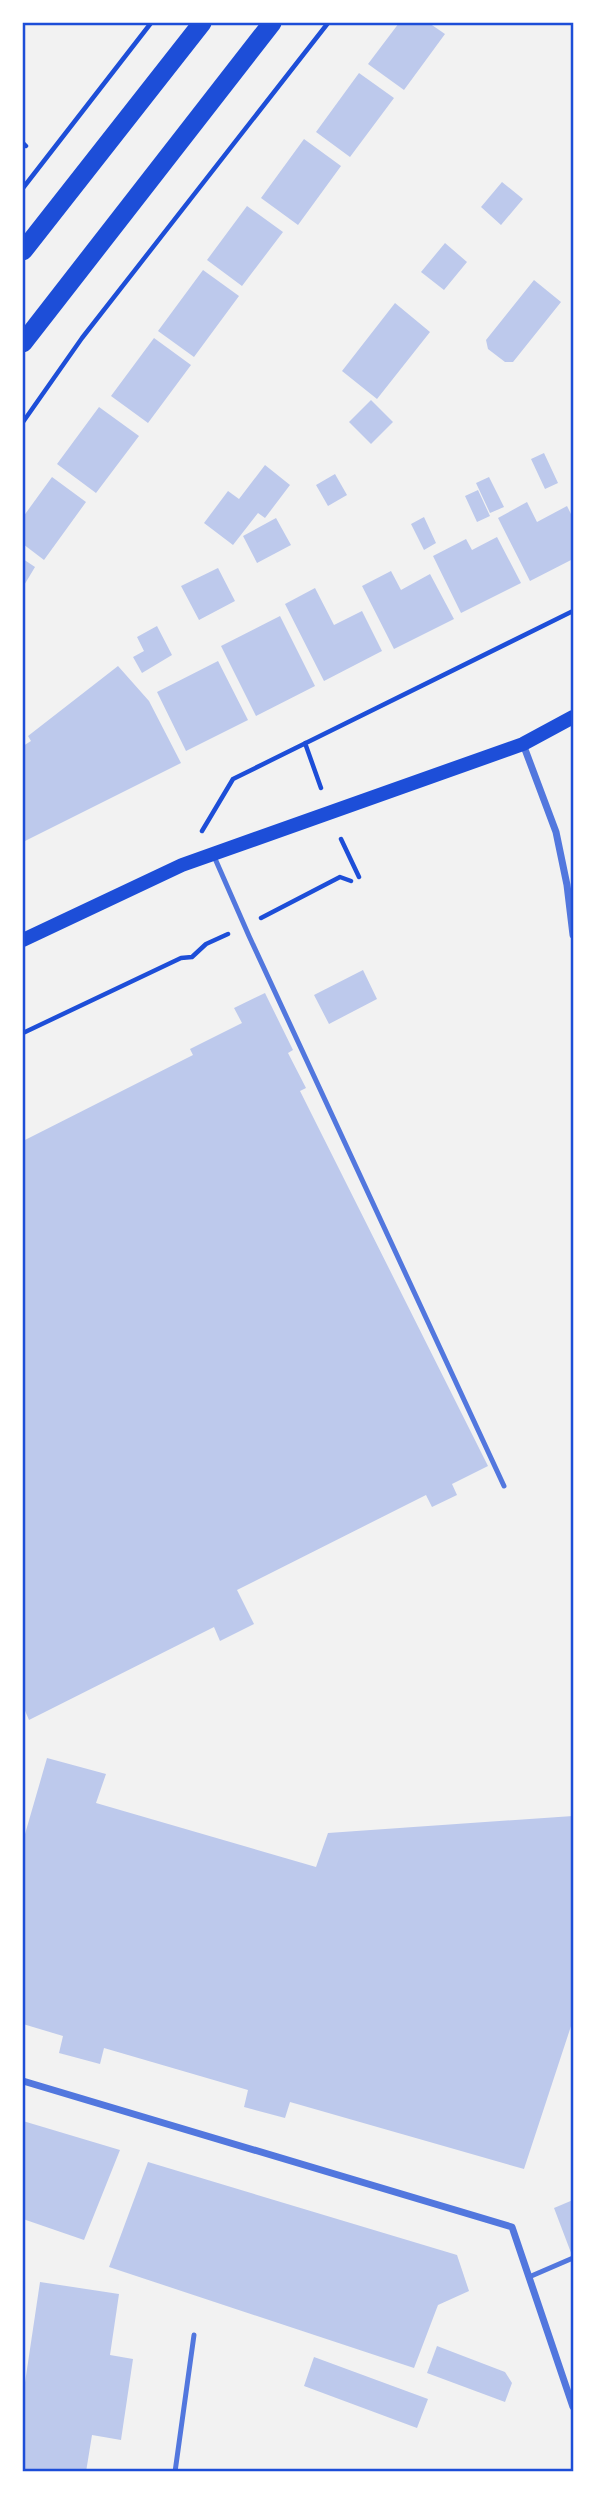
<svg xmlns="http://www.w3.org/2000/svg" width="596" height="2495" font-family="Jost,sans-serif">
  <rect width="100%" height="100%" fill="#f2f2f2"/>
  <path fill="#bdc9ec" d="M399,23h30l16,11 -41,56 -36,-26z
    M359,73l35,25 -44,59 -34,-25z
    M304,139l37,27 -43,59 -37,-27z
    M502,182l21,17 -22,26 -20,-18z
    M247,206l36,26 -41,54 -35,-26z
    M445,243l22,19 -23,28 -23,-18z
    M203,270l36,26 -45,61 -36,-26z
    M534,280l27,22 -48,60h-8l-17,-13 -2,-9z
    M395,303l35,29 -53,67 -35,-28z
    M154,338l37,27 -43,58 -37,-27z
    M371,400l22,22 -22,22 -22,-22z
    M99,407l40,29 -43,57 -39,-29z
    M544,453l14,30 -13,6 -14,-30z
    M265,465l25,20 -25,33 -7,-5 -25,32 -29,-22 24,-32 11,8z
    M335,474l12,21 -19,11 -12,-21z
    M52,477l34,25 -42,58 -21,-16v-27z
    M489,477l15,30 -14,6 -14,-30z
    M478,490l12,26 -13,6 -12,-26z
    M527,502l10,20 30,-16 6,12v41l-43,22 -32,-63z
    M424,517l12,26 -12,7 -13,-26z
    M276,518l15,27 -34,18 -14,-27z
    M497,537l24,46 -60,30 -28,-57 33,-17 6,11z
    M23,559l12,8 -12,20z
    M218,568l17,33 -36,19 -18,-34z
    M391,571l10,19 29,-16 24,45 -60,30 -32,-63z
    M315,588l19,37 28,-14 20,40 -58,30 -39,-77z
    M280,616l35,70 -59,30 -35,-70z
    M157,626l15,29 -30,18 -9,-16 11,-6 -7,-14z
    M218,661l30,59 -62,31 -29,-59z
    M118,666l31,35 32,62 -158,79v-96l8,-5 -3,-5z
    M363,970l14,29 -48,25 -15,-29z
    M265,993l28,57 -5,3 18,35 -6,3 188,375 -36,18 5,11 -25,12 -6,-12 -189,95 17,34 -34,17 -6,-14 -185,93 -6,-14v-565l170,-86 -3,-6 52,-26 -8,-15z
    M47,1758l59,16 -10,29 220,64 12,-34 245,-17v204l-49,149 -234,-67 -5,16 -41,-11 4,-17 -144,-42 -4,16 -41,-11 4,-17 -40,-12v-183z
    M23,2121l97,29 -36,90 -61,-21z
    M148,2162l309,93 12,36 -31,14 -24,63 -305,-101z
    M573,2200v58l-19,-50z
    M40,2282l79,12 -9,61 23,4 -12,81 -29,-5 -6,37h-63v-76z
    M437,2346l68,26 7,11 -7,19 -78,-29z
    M314,2357l114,42 -11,29 -113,-42z"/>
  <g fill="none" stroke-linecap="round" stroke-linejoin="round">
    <path stroke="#1d4ed8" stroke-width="4.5" d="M23,143l3,3
      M23,188l128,-165
      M23,422l59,-84 246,-315
      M305,743l16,45
      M202,831l31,-52 340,-168
      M341,839l18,38
      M261,918l79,-41 11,4
      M23,1033l158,-75 11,-1 14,-13 22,-10"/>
    <path stroke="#5277de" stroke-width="5" d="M213,854l36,82 255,550
      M529,2277l44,-19
      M175,2472l19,-137"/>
    <path stroke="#5277de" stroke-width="7" d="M523,744l33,88 11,53 6,50
      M23,2081l489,146 61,180"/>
    <path stroke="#1d4ed8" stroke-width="14" d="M23,940l159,-75 341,-121 50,-27"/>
    <path stroke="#1d4ed8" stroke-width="19" d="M23,251l179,-228
      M23,343l249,-320"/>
  </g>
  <rect width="596" height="2495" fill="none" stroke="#ffffff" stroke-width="49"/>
  <rect x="24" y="24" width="548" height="2446" fill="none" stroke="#1d4ed8" stroke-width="2.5"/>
</svg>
